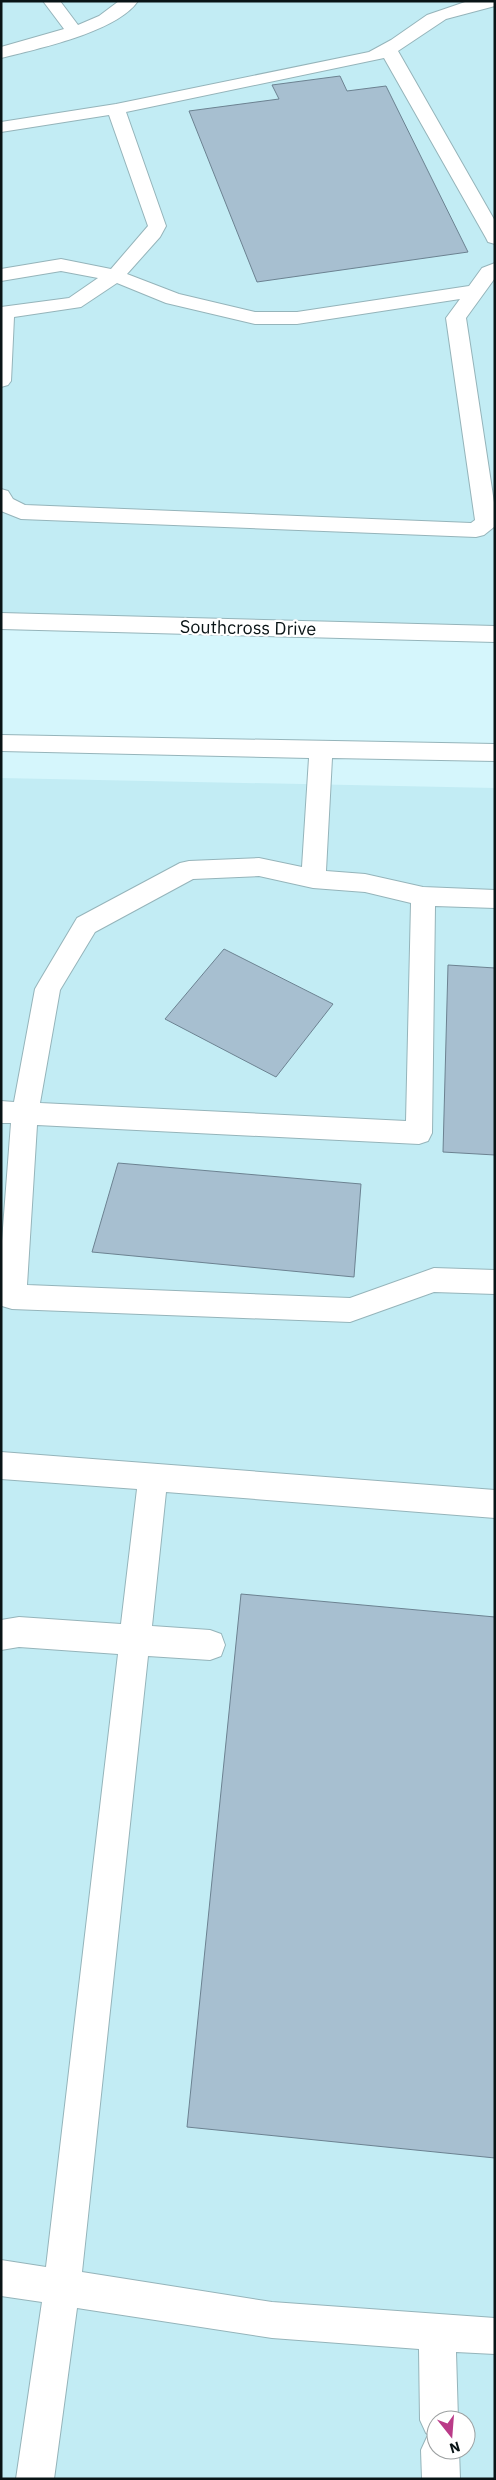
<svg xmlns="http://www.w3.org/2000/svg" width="496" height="2480" font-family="'IBM Plex Sans',sans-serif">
  <rect width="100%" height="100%" fill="#d5f6fc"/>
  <path fill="#c2ecf4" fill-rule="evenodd" d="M1,1h494v634l-494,-14z
    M1,778l494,10v1691h-494zM436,2420h30v30h-30z"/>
  <path fill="#a7bfd0" stroke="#6c8291" d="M340,76l7,15 39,-5 82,166 -211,30 -68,-171 90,-12 -7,-14z
    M224,949l109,55 -57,73 -111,-58z
    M448,965l47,3v187l-52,-3z
    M118,1163l243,21 -7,93 -262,-25z
    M241,1594l254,23v541l-308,-31z"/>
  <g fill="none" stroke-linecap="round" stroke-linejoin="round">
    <g stroke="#95b4ba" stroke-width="2">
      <path id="minor" d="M43,1h17l18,24 21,-9 20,-15h19c-21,31 -101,48 -137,57v-11l63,-18z
        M468,1h27v5l-49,13 -48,32 97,170v23l-7,-2 -2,-4 -102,-180 -258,54 40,114 -6,11 -33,37 52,20 76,18h42l172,-26 13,-18 13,-5v15l-29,40 29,191 -1,18 -10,8 -8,2 -455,-18 -20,-8v-22l7,2 5,8 12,6 446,18 4,-3 -29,-202 14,-19 -163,25h-42l-89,-21 -49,-20 -36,24 -67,10 -3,64 -3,4 -7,2v-80l68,-9 29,-20 -37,-7 -60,10v-12l60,-10 50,10 37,-43 -39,-111 -108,17v-10l115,-18 253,-52 22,-12 36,-25z
        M1,613l494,13v16l-494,-13z
        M1,735l494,9v17l-163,-3 -6,113 39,3 58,13 72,3v18l-60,-2 -3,227 -4,8 -9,3 -382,-19 -10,160 323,13 84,-30 61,2v24l-61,-2 -84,30 -338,-13 -10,-3 -1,-52 10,-131h-10v-22l13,1 21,-113 4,-7 38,-64 103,-55 9,-2 70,-3 43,9 7,-109 -308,-7zM259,876l54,12 52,4 46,11 -5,218 -366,-18 20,-113 35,-58 98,-53z
        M1,1452l494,38v28l-329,-26 -14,134 58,4 11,4 4,11 -4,11 -11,4 -62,-4 -66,616 190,30 223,16v36l-39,-2 2,68h-22v30h23l1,29h-38l-1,-29 6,-13 3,-2 -4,-2 -6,-13 -1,-71 -147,-11 -195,-30 -23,171h-38l26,-177 -41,-6v-36l45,7 72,-613 -99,-7 -18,3v-30l18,-3 102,7 16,-135 -136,-10z"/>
    </g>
    <use href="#minor" fill="#fff" fill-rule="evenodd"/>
  </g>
  <g text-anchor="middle" stroke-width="4.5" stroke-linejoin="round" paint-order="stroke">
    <g font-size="18" fill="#091416" stroke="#fff">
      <text transform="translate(248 628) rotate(1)" y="6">Southcross Drive</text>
    </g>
  </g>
  <rect width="496" height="2480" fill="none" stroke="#091416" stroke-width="5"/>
  <g transform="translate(451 2435) rotate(163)"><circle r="24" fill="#ffffff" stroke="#9da1a2"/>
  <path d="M0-4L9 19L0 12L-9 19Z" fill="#ba3b88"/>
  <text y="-8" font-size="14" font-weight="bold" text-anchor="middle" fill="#091416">N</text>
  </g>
</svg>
